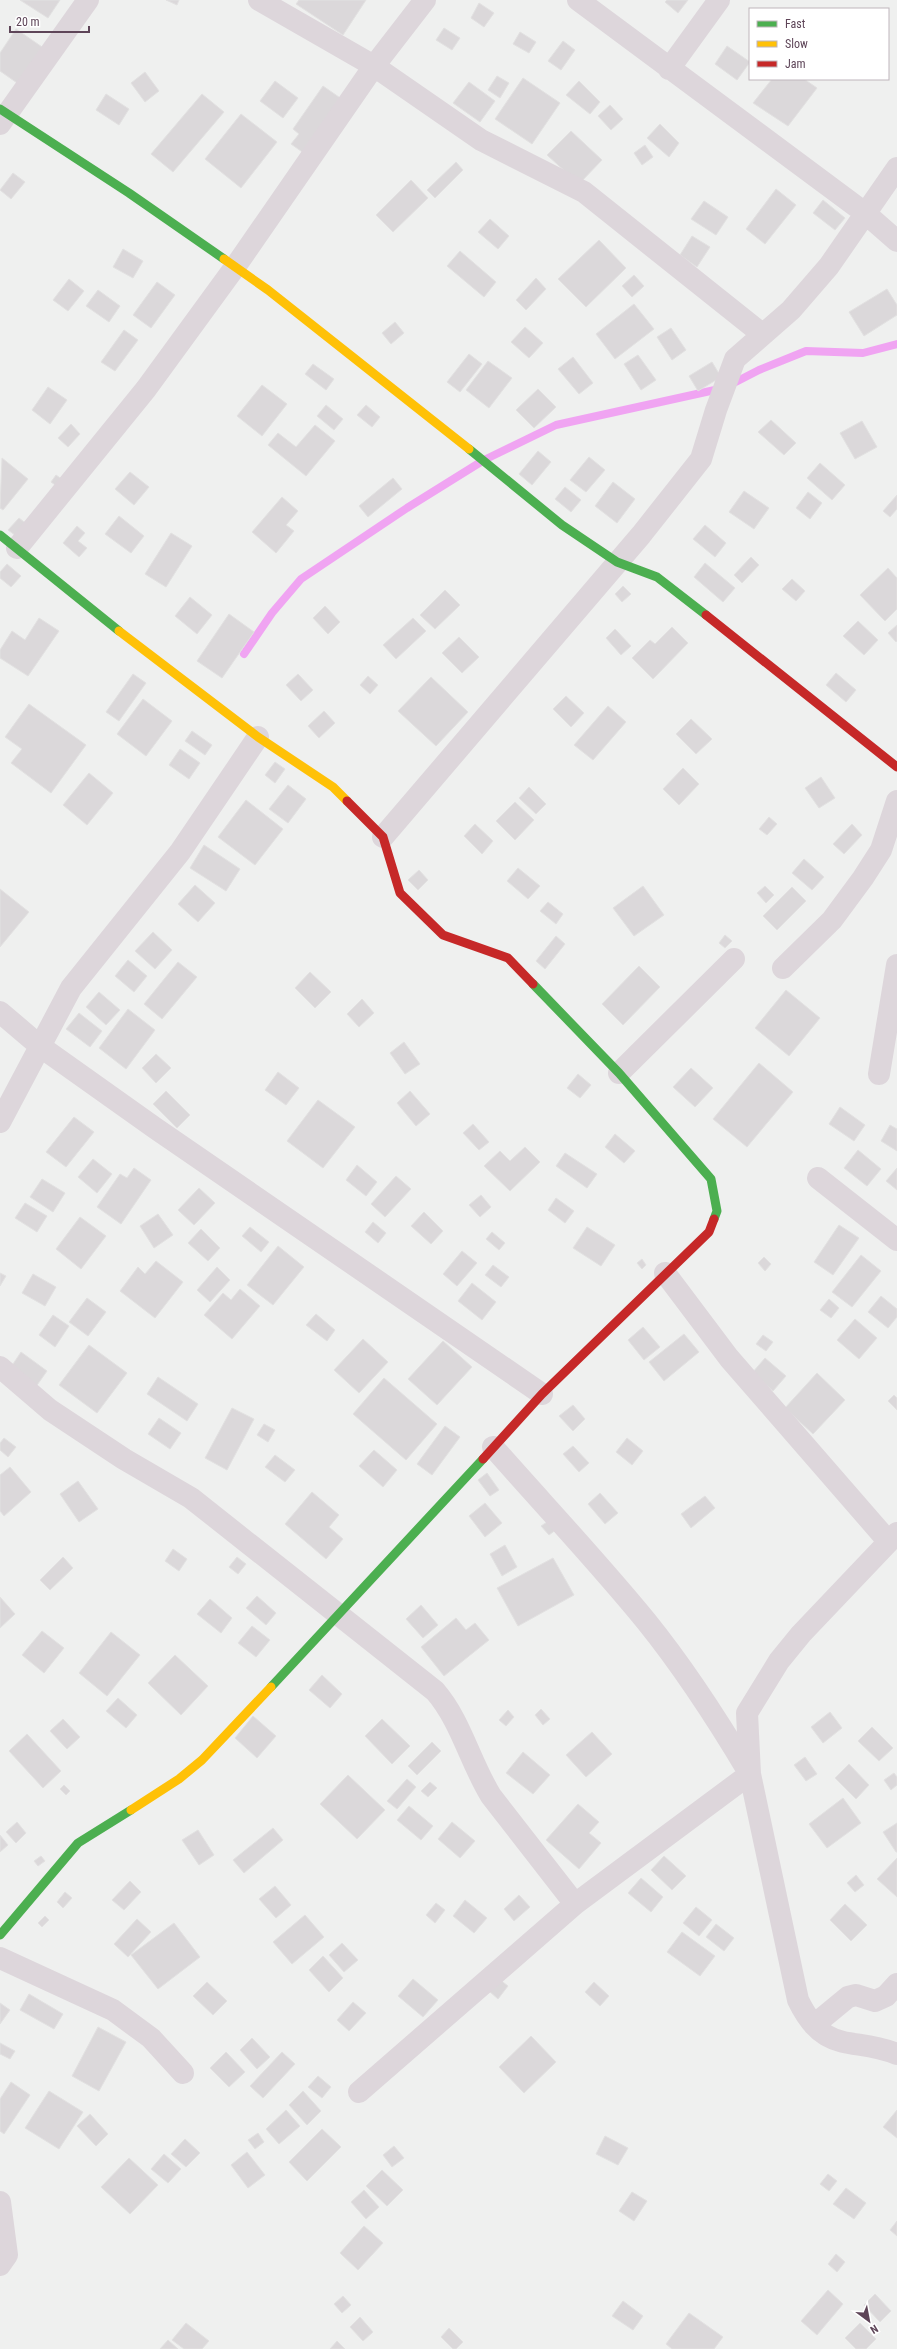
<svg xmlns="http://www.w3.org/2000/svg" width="897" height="2349" font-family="'Roboto Condensed',sans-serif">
  <rect width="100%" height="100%" fill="#eff0ef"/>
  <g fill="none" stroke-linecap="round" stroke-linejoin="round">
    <path stroke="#f0a4f2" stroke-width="8" d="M244,654l28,-41 29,-34 106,-71 77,-48 72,-35 168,-37 35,-18 47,-19 57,2 34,-9"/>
  </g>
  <path fill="#dbd8da" stroke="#e2e1e1" d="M20,0h40l-12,18z
    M166,0h13l-2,5z
    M299,0h67l-23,35 -47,-31z
    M667,0h21l-10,13 -13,-11z
    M479,3l15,10 -10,14 -13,-9z
    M444,28l16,10 -8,12 -16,-10z
    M16,29l29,20 -25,36 -20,-14v-18z
    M520,32l16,10 -7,11 -16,-9z
    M563,41l12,9 -14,20 -13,-9z
    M727,46l23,16 -13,18 -22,-16z
    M145,72l14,19 -14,11 -14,-19z
    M497,76l12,7 -9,15 -12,-8z
    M523,78l37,25 -28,41 -37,-25z
    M772,79h32l13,9 -29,38 -35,-23z
    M275,81l23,17 -15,20 -23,-17z
    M579,81l21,21 -10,12 -24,-19z
    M469,82l26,19 -15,21 -27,-19z
    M323,86l23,16 -38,54 -17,-12 8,-10 -6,-5z
    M106,94l23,15 -10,16 -23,-15z
    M202,94l22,18 -51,60 -22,-18z
    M610,105l13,14 -12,11 -13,-14z
    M241,114l36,28 -36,46 -36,-29z
    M660,124l19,19 -10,14 -22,-19z
    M571,131l31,29 -23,24 -32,-29z
    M645,145l8,12 -11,8 -8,-12z
    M456,162l7,8 -28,28 -8,-8z
    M13,173l12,9 -14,17 -11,-9z
    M411,180l17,18 -35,34 -17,-17z
    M776,189l20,16 -31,39 -19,-15z
    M823,200l22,18 -10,12 -22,-17z
    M704,201l24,16 -12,18 -25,-16z
    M490,219l19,17 -11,13 -20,-17z
    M692,236l18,11 -13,20 -17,-12z
    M599,240l27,28 -40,39 -28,-28z
    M123,249l20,12 -10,17 -20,-11z
    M460,251l36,31 -12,15 -37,-31z
    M634,275l10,11 -12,11 -10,-11z
    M536,278l10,11 -20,21 -10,-10z
    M69,279l15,12 -16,20 -15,-11z
    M157,282l18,13 -24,33 -18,-13z
    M887,289l10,16v10l-33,21 -15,-24z
    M98,290l22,16 -11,16 -23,-16z
    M634,304l20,25 -39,30 -19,-25z
    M395,322l9,11 -13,11 -9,-11z
    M525,327l18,16 -14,15 -18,-16z
    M671,328l15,22 -14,10 -15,-23z
    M124,330l14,10 -23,31 -14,-9z
    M469,354l13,10 -22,28 -13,-10z
    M638,355l18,25 -15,10 -17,-26z
    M573,357l20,26 -14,11 -21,-25z
    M488,361l24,17 -23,30 -23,-18z
    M712,362l9,15 -23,14 -9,-15z
    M313,364l21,15 -8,11 -21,-16z
    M262,385l25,19 -25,32 -25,-20z
    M48,387l19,13 -17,24 -18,-14z
    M538,389l18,18 -22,21 -18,-18z
    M326,405l17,14 -9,11 -17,-14z
    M366,405l14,12 -8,10 -15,-12z
    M771,420l25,23 -12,12 -26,-23z
    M862,421l15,26 -22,12 -15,-26z
    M71,424l9,10 -12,13 -10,-9z
    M315,425l20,16 -29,35 -38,-31 10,-12 18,14z
    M538,451l13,11 -19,23 -13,-11z
    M589,457l16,13 -19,22 -16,-12z
    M2,458l26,21 -25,31 -3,-2z
    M820,463l25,22 -13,15 -25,-22z
    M130,472l19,15 -15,18 -19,-16z
    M56,475l7,5 -5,7 -7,-5z
    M393,478l9,11 -34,28 -9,-11z
    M613,482l22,17 -18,24 -22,-17z
    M565,487l16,13 -10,12 -16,-13z
    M744,491l25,17 -15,21 -25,-17z
    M808,492l14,11 -12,16 -14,-11z
    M897,495v14l-7,8 -7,-6z
    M282,497l16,14 -12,14 8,6 -18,22 -24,-21z
    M119,516l25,20 -13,17 -26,-19z
    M19,518l10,8 -10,12 -11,-8z
    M705,525l21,18 -11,14 -22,-18z
    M77,526l8,7 -7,8 9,7 -8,9 -16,-14z
    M171,533l21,13 -26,41 -21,-13z
    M751,557l8,8 -17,18 -8,-8z
    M705,563l30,25 -12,14 -29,-25z
    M7,564l14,12 -10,11 -11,-9v-6z
    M888,568l9,10v31l-12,12 -25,-26z
    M792,579l13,12 -9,10 -14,-12z
    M623,586l8,8 -9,8 -7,-8z
    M445,590l15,15 -25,24 -15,-14z
    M190,597l22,18 -15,19 -22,-18z
    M325,606l15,16 -12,12 -15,-16z
    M229,614l25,18 -32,46 -25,-17z
    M39,618l20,13 -31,45 -28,-18v-8l12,-19 13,9z
    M413,618l13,13 -30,28 -13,-14z
    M858,621l20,19 -14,15 -21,-19z
    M897,625v16l-1,1 -8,-9z
    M672,627l16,16 -35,36 -21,-21 18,-18 5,4z
    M615,629l16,17 -10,9 -15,-17z
    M459,637l20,20 -17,16 -20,-20z
    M836,673l20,17 -10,12 -20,-17z
    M133,674l13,9 -27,38 -13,-9z
    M298,674l15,16 -12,11 -15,-16z
    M368,676l10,9 -8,9 -10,-9z
    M431,677l37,35 -32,34 -38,-35z
    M566,696l18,17 -13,14 -18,-18z
    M143,699l29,22 -26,35 -29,-22z
    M29,704l57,41 -35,48 -40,-30 11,-14 -17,-12z
    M608,706l18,16 -33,38 -19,-15z
    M324,711l11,12 -16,15 -11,-12z
    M691,719l21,20 -16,15 -20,-20z
    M192,731l20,14 -7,10 -20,-14z
    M180,749l20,14 -11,16 -20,-14z
    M275,762l10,7 -10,14 -10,-8z
    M683,768l16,16 -20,21 -16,-16z
    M89,773l24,20 -26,32 -24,-20z
    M821,777l14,21 -16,10 -14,-20z
    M288,785l18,14 -18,24 -19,-14z
    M529,787l17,17 -10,10 -17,-16z
    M246,800l37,29 -28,36 -37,-28z
    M515,802l19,18 -19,20 -19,-19z
    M769,817l8,7 -10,11 -8,-6z
    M475,824l18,17 -11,13 -18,-18z
    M852,824l10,11 -18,19 -11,-10z
    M204,845l36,24 -14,22 -36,-23z
    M804,859l20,18 -12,13 -20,-17z
    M518,868l22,18 -12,13 -21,-18z
    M419,870l9,10 -10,10 -10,-10z
    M195,885l20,18 -17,19 -20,-18z
    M643,886l21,29 -30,21 -21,-28z
    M765,886l9,9 -8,8 -9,-10z
    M792,887l14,14 -29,29 -14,-14z
    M0,889l29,23 -29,35z
    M548,902l15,12 -7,10 -16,-13z
    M153,932l19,18 -17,19 -20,-18z
    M725,935l7,6 -7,7 -6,-5z
    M556,936l9,8 -20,25 -9,-8z
    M128,960l19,16 -13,16 -19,-16z
    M178,962l19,15 -35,42 -18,-15z
    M639,966l21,21 -37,38 -21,-21z
    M310,972l21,20 -16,16 -20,-20z
    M786,990l34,28 -31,38 -34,-28z
    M99,992l21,18 -14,15 -20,-18z
    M362,999l12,14 -15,14 -12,-13z
    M128,1009l27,21 -29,39 -27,-21z
    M79,1013l23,18 -12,16 -24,-18z
    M404,1042l16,22 -15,10 -15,-21z
    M156,1054l15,14 -15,15 -14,-15z
    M759,1063l34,29 -46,55 -34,-28z
    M691,1068l22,20 -18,19 -22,-20z
    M278,1072l21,16 -13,17 -21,-15z
    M578,1074l13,11 -11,13 -13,-10z
    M166,1091l24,24 -13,13 -24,-24z
    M410,1091l20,23 -14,12 -19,-23z
    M318,1100l37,27 -32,41 -36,-27z
    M840,1107l25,18 -11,16 -25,-17z
    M74,1117l20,15 -28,35 -20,-15z
    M473,1124l16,18 -10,8 -16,-17z
    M890,1125l7,4v22l-16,-10z
    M615,1134l20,17 -11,12 -19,-16z
    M525,1147l15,15 -30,29 -26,-25 16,-15 10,10z
    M858,1150l23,19 -14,17 -23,-18z
    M565,1153l32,21 -10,14 -31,-22z
    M93,1159l19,15 -15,19 -19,-16z
    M357,1165l20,17 -11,14 -20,-16z
    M134,1168l17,12 -30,44 -24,-17 23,-33 7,4z
    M897,1168v22l-11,-9z
    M396,1176l15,13 -26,28 -14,-13z
    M42,1179l23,14 -12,19 -23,-15z
    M199,1188l16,15 -21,22 -16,-15z
    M481,1195l10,12 -11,10 -11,-12z
    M556,1198l18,13 -9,12 -17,-13z
    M25,1203l22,13 -10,16 -22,-14z
    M424,1212l19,19 -12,13 -20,-18z
    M158,1214l15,21 -19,13 -14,-22z
    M80,1217l26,19 -25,33 -25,-20z
    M373,1222l13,11 -8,10 -13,-11z
    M839,1225l20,13 -26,37 -19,-13z
    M250,1227l19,15 -8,10 -19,-16z
    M587,1227l28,18 -14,21 -28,-18z
    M201,1229l19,19 -12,13 -20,-18z
    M492,1232l13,11 -6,7 -13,-11z
    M278,1246l26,21 -31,38 -26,-20z
    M462,1251l15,12 -20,23 -14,-12z
    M861,1255l20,16 -29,36 -20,-15z
    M764,1257l7,7 -6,7 -7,-8z
    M642,1259l4,6 -4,4 -5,-6z
    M156,1261l27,21 -28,36 -35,-27 18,-24 7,7z
    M493,1265l16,12 -8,10 -16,-12z
    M217,1267l13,13 -20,22 -13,-12z
    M0,1273l6,3 -6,10z
    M33,1274l23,13 -11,19 -23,-13z
    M472,1283l24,19 -14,18 -24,-19z
    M240,1289l20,17 -28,33 -28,-24 19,-22 8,7z
    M881,1296l16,13v8l-9,11 -20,-16z
    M87,1298l19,14 -18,24 -19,-14z
    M829,1299l10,9 -8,10 -11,-8z
    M316,1314l19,16 -8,11 -21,-16z
    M53,1315l16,11 -14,21 -16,-12z
    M855,1319l22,19 -18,21 -22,-19z
    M643,1327l17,20 -16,13 -16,-20z
    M684,1334l15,18 -35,29 -15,-19z
    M763,1335l10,7 -7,9 -10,-7z
    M363,1339l25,23 -29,31 -25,-23z
    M443,1341l29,26 -35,38 -29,-26z
    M89,1345l38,28 -30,40 -38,-28z
    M21,1352l26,19 -12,17 -26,-18z
    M765,1358l21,18 -13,15 -21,-18z
    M817,1373l28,27 -32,34 -28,-26z
    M158,1377l40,27 -11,17 -40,-27z
    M384,1378l53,46 -31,36 -53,-46z
    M894,1395l3,3v12l-9,-9z
    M573,1405l12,14 -12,12 -14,-15z
    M232,1408l22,11 -27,51 -22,-12z
    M159,1418l22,15 -11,16 -22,-15z
    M264,1424l11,6 -7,12 -11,-7z
    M445,1426l15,11 -28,38 -15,-11z
    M4,1438l12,9 -8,10 -8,-7v-7z
    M627,1438l16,13 -11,14 -16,-13z
    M573,1446l16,17 -10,9 -16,-18z
    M374,1450l23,20 -14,17 -24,-21z
    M275,1455l20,15 -10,12 -20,-15z
    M10,1467l21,25 -27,24 -4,-5v-36z
    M487,1473l12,17 -9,6 -12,-16z
    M78,1481l20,28 -19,13 -19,-28z
    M312,1492l27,23 -10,12 14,12 -17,20 -41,-35z
    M600,1493l18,20 -13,11 -17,-20z
    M705,1496l10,12 -24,20 -10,-14z
    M485,1503l17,20 -17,14 -16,-21z
    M550,1520l7,9 -8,6 -8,-9z
    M505,1545l12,22 -15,9 -12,-22z
    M173,1549l14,10 -8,12 -14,-10z
    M63,1557l10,11 -23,22 -10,-10z
    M237,1557l9,7 -8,10 -9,-7z
    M553,1558l21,37 -56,31 -21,-38z
    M257,1596l19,17 -10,12 -20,-17z
    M0,1597l15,17 -15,14z
    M210,1599l22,19 -11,15 -24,-19z
    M421,1605l17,20 -15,13 -17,-19z
    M456,1618l10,12 9,-7 14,17 -45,36 -23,-29z
    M252,1626l18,14 -14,17 -18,-14z
    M42,1631l22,17 -20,25 -22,-18z
    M111,1632l29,23 -33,41 -28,-23z
    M175,1655l33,31 -27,29 -33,-32z
    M322,1675l20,19 -12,14 -21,-18z
    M118,1698l19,17 -11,13 -20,-17z
    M541,1709l9,10 -7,6 -8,-10z
    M508,1710l6,7 -8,9 -7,-6z
    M830,1712l12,16 -19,15 -12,-16z
    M253,1716l23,20 -19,22 -22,-20z
    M63,1719l17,18 -13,12 -17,-18z
    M382,1719l28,27 -18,18 -27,-28z
    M872,1727l21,21 -14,13 -21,-20z
    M592,1732l20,22 -26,23 -20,-22z
    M27,1734l34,37 -18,17 -34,-37z
    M432,1742l9,9 -24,24 -9,-9z
    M523,1752l27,23 -17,19 -27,-21z
    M805,1757l12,17 -11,7 -12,-16z
    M849,1764l20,21 -13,14 -21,-21z
    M894,1773l3,4v8l-6,5 -7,-10z
    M348,1775l37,35 -28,29 -37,-35z
    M407,1779l9,8 -19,22 -10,-8z
    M430,1782l7,6 -9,9 -7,-6z
    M64,1785l6,6 -4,4 -6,-6z
    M843,1798l18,25 -34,25 -18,-24z
    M578,1804l21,18 -10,11 12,10 -22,26 -33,-29z
    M409,1806l24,20 -12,14 -24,-20z
    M17,1822l9,11 -10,10 -10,-11z
    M452,1822l23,19 -15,17 -22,-19z
    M897,1823v29h-1l-13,-20z
    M273,1828l10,12 -39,33 -11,-13z
    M198,1830l16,25 -15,10 -17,-25z
    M0,1835l8,10 -8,7z
    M41,1856l4,5 -7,5 -4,-5z
    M664,1856l22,20 -14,14 -21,-20z
    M897,1858v39l-20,-18z
    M856,1875l8,10 -9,7 -8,-9z
    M641,1878l22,19 -12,15 -23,-19z
    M130,1881l11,11 -17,18 -12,-10z
    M275,1886l16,19 -15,13 -17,-19z
    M65,1892l7,6 -9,10 -6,-6z
    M519,1895l11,12 -16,14 -10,-12z
    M465,1900l22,18 -13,15 -21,-17z
    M436,1903l9,7 -10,13 -9,-8z
    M845,1904l22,21 -16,16 -21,-21z
    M696,1907l16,13 -13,16 -16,-13z
    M305,1915l19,22 -32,27 -19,-22z
    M45,1916l4,4 -7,7 -4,-4z
    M137,1919l14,13 -23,25 -14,-13z
    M174,1923l26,34 -42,32 -27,-34z
    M716,1924l18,14 -10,13 -18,-14z
    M682,1932l33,24 -15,20 -33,-24z
    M342,1943l16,17 -14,12 -15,-17z
    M323,1956l20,22 -14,14 -20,-22z
    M413,1979l25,21 -15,17 -25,-21z
    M499,1979l9,7 -10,13 -9,-8z
    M207,1982l20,19 -14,14 -20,-19z
    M594,1982l15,14 -9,10 -15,-14z
    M29,1994l34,20 -9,15 -34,-19z
    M353,2002l13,11 -17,18 -12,-11z
    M0,2003l10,7 -10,14z
    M98,2027l28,15 -27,49 -27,-15z
    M531,2036l25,26 -32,31 -25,-26z
    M252,2038l18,19 -13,12 -17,-19z
    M0,2043l15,8 -5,8 -10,-5z
    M226,2052l19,20 -16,15 -19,-19z
    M282,2052l13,12 -32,34 -13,-12z
    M318,2076l13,11 -9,11 -14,-11z
    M11,2082l19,13 -26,39 -4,-3v-32z
    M49,2091l34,21 -24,37 -34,-21z
    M303,2091l18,20 -14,14 -18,-20z
    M286,2110l14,16 -21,18 -13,-15z
    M897,2110v28l-14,-11z
    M90,2114l18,20 -12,12 -19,-20z
    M322,2129l19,18 -34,34 -18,-19z
    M258,2133l6,9 -9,7 -7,-9z
    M605,2136l23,12 -10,17 -22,-11z
    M185,2139l15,14 -14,14 -15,-13z
    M394,2146l10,12 -12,9 -9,-12z
    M247,2152l18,23 -17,13 -17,-23z
    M164,2154l17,15 -13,14 -17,-14z
    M129,2158l29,27 -28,29 -29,-27z
    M382,2170l21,20 -16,16 -21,-20z
    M828,2174l9,7 -8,10 -9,-7z
    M846,2188l20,15 -12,16 -21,-15z
    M364,2190l15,17 -13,12 -15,-17z
    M632,2192l15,9 -13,20 -15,-10z
    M897,2221v15l-7,-6z
    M364,2226l19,17 -25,27 -18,-17z
    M836,2254l9,8 -8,10 -9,-8z
    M828,2290l15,14 -26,31 -16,-14z
    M875,2294l16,17 -11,11 -16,-17z
    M343,2296l8,9 -9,8 -8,-9z
    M623,2301l20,15 -10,14 -21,-14z
    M689,2313l34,24 -9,12h-42l-6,-5z
    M360,2317l13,15 -10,9 -13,-14z
    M186,2323l23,18 -7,8h-18l-12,-9z
    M860,2323l16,16 -10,10h-10l-11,-11z
    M449,2328l14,14 -7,7h-3l-12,-12z
    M168,2340l10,9h-18z
    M337,2341l8,8h-15z"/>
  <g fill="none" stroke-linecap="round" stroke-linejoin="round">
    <path stroke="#ddd6db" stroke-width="22" d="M259,0l115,66 107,74 103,52 178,142
      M578,0l287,213 32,28
      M669,69l50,-69
      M0,124l88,-124
      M17,548l129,-159 89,-122 139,-201 51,-66
      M383,837l258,-302 60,-76 15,-49 19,-51 56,-49 38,-44 68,-98
      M783,968l49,-48 31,-42 18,-28 16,-49
      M0,1012l41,35 114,81 387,266
      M619,1073l115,-114
      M879,1074l18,-109
      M0,1122l71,-134 109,-136 78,-115
      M818,1178l79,62
      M665,1273l64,85 159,183
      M0,1367l50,43 74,49 67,39 244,193c26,30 35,71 56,105l84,108
      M493,1447c51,58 104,114 153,174 38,47 71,98 102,150
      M897,1533l-96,101 -22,27 -32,52 3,61 48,226c27,56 54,36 99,54
      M0,1958l113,52 38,28 32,35
      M814,2025l34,-28 8,-2 19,6 11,-5 11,-12
      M359,2092l216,-188 175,-130
      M0,2202l7,53 -7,10"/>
    <path stroke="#4caf50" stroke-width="9" d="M0,109l129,84 95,66
      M469,449l93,76 55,37 40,15 49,38
      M0,535l119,96
      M533,984l86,89 92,106 6,32 -3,8
      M271,1687l212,-228
      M0,1935l78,-92 53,-33"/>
    <path stroke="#ffc107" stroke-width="9" d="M224,259l44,31 201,159
      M119,631l139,106 75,50 14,14
      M131,1810l48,-31 23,-19 69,-73"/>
    <path stroke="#c62828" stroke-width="9" d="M706,615l191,152
      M347,801l36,36 17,56 43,42 65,23 25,26
      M483,1459l59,-65 167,-162 5,-13"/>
  </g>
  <rect x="749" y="8" width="140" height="72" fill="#ffffff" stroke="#bfb5bc"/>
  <rect x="757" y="21" width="20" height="6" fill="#4caf50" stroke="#bfb5bc"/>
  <text x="785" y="28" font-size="12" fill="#5e4558">Fast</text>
  <rect x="757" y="41" width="20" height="6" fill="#ffc107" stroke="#bfb5bc"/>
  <text x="785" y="48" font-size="12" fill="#5e4558">Slow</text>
  <rect x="757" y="61" width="20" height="6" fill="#c62828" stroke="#bfb5bc"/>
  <text x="785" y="68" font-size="12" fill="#5e4558">Jam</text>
  <g transform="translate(869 2321) rotate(148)" stroke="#ffffff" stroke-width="3" paint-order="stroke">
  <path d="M0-3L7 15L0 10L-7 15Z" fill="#5e4558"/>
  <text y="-6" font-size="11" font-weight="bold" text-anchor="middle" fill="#5e4558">N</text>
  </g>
  <path d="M10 26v6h79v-6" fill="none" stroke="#5e4558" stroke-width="2"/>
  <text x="16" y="26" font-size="12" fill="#5e4558" stroke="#ffffff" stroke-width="3" paint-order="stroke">20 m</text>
</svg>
